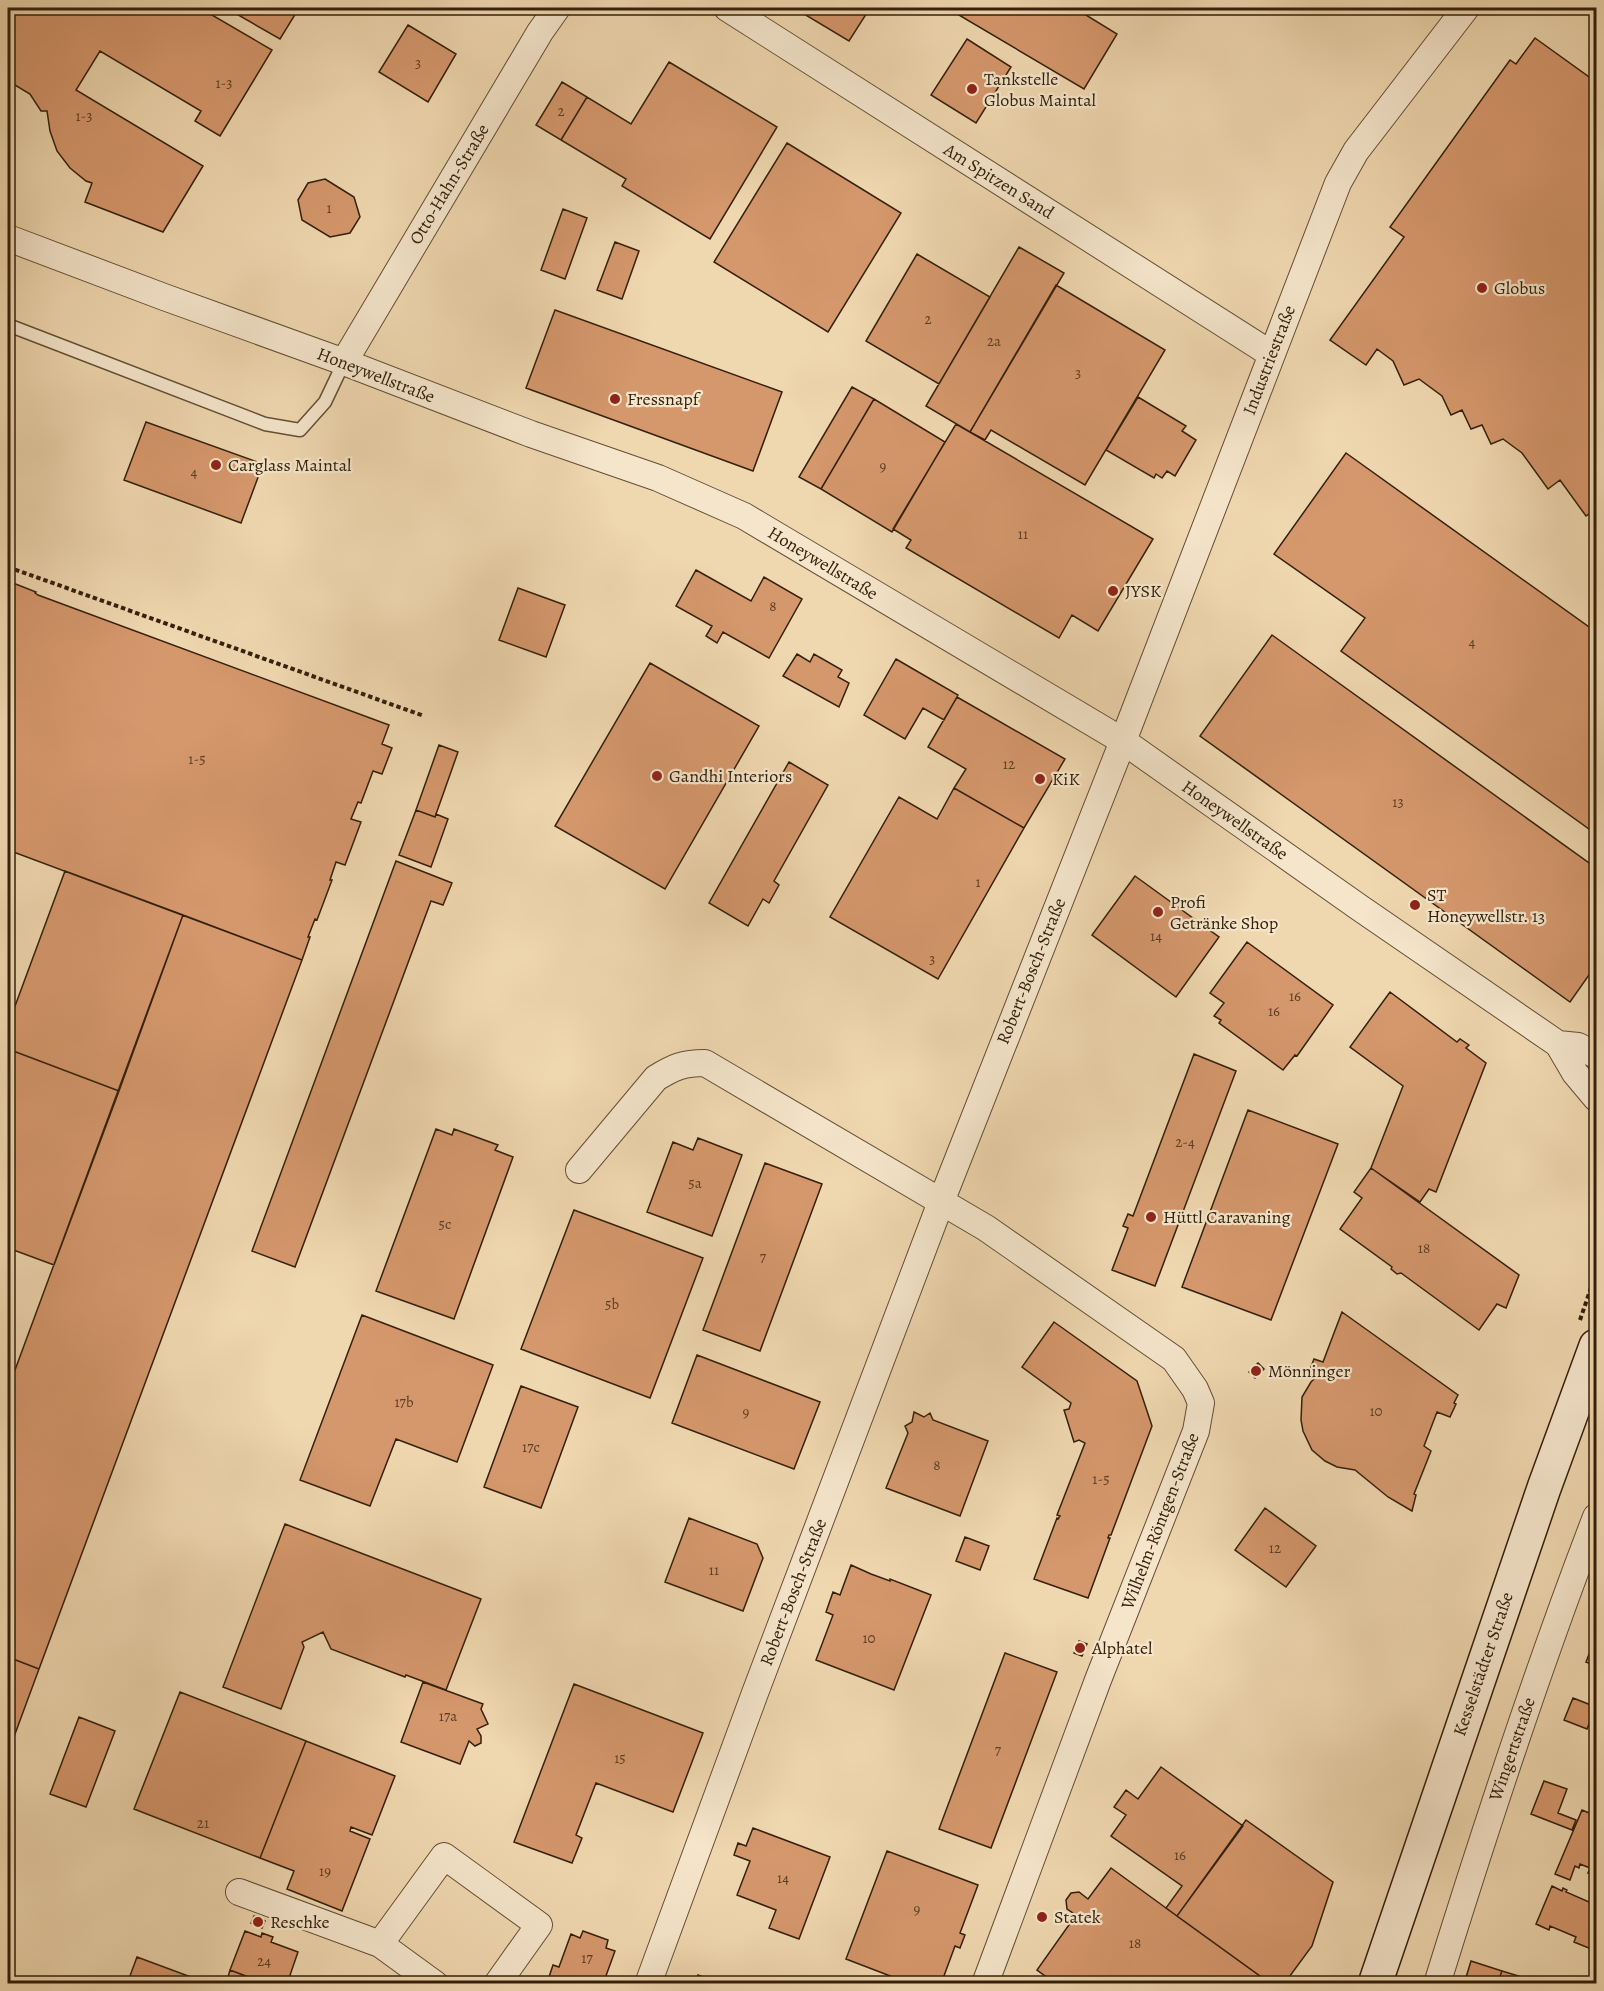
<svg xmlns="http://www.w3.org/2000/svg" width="1604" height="1991" font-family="Alegreya,serif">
  <rect width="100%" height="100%" fill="#efd7af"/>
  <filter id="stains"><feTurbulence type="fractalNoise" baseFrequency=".00333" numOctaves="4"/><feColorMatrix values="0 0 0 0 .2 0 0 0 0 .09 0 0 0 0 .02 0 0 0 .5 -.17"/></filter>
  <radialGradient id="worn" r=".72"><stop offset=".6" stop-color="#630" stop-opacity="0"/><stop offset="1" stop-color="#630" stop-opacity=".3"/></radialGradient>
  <path fill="#d5976c" stroke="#34200c" stroke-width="1.5" d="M8,8h192l72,42 -52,86 -25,-15 6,-10 -101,-60 -24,39 127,76 -40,66 -78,-30 7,-19 -6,-2 -16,-13 -13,-17 -7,-20 -3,-20h-6l-11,-17 -15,-9 -7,-1z
    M226,8h73l-19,31z
    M794,8h76l-21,33z
    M947,8h136l-2,4 36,22 -33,55z
    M408,25l48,29 -28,48 -49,-30z
    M1535,38l61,44v427l-10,7 -26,-36 -12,9 -26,-36 -19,-14 -12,5 -9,-19 -11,4 -9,-19 -11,5 -9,-19 -23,-17 -15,6 -11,-24 -16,-12 -11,16 -36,-25 74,-103 -14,-10 120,-167 6,4z
    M967,39l44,28 -35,56 -45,-28z
    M669,62l108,65 -67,112 -88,-53 4,-7 -65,-39 26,-43 44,27z
    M562,82l25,15 -26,43 -25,-15z
    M787,143l114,70 -73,119 -114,-70z
    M325,179l29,18 6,20 -10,16 -20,4 -28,-17 -4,-20 10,-17z
    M563,209l24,9 -22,61 -24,-9z
    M615,242l24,9 -17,48 -25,-9z
    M1019,247l45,26 -94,159 -44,-26z
    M917,254l73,43 -51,87 -73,-43z
    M1056,285l109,65 -80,135 -94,-55 -6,10 -15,-8z
    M555,310l227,82 -29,79 -227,-83z
    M852,387l22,12 -53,90 -22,-12z
    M1138,397l48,29 -4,5 14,9 -21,36 -8,-5 -5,7 -6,-4 -2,4 -48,-28z
    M874,399l71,43 -53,90 -71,-43z
    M146,422l117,42 -22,59 -117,-43z
    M956,424l197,115 -55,92 -26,-16 -13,23 -153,-90 5,-8 -18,-11z
    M1346,453l250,179v202l-255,-183 24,-33 -91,-64z
    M696,570l55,31 13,-24 38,22 -33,59 -46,-26 -6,11 -11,-7 6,-10 -36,-20z
    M8,581l28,11 -1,1 3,2 351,130 -7,19 10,4 -10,26 -9,-3 -12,32 -3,-1 -7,17 10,3 -16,43 -9,-3 -6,18h2l-15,40 -2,-1 -7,18h2l-8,23 -294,-110z
    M518,588l47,17 -19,52 -47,-17z
    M1272,635l324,233v97l-26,37 -370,-266z
    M797,654l13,8 4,-8 28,16 -4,7 11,6 -10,24 -56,-31z
    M896,659l62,36 -14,25 -21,-12 -18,31 -41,-24z
    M650,663l109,63 -94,163 -110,-63z
    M957,697l108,62 -41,69 -70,-40 12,-19 -38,-22z
    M439,745l19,7 -23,65 -19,-7z
    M789,762l39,23 -54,96 5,4 -10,18 -6,-4 -15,27 -39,-23z
    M954,788l70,40 -86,151 -108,-62 69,-120 38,22z
    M416,810l19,7 1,-3 12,5 -17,48 -32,-12z
    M396,861l56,22 -9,22 -12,-4 -136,366 -43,-16z
    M65,871l118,44 -64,176 -111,-42v-24z
    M1135,876l84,61 -43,60 -84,-62z
    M183,915l119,45 -263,709 -31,-12v-268z
    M1247,942l86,63 -36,51 -2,-1 -12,15 -64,-47 2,-3 -7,-4 10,-13 -14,-10z
    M1390,992l67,50 3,-3 9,6 -3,3 20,15 -50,129 -7,-3 -9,13 -49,-34 32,-82 -53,-39z
    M8,1049l111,42 -65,174 -46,-17z
    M1194,1054l42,17 -81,215 -43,-16 16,-42 -5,-2 5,-12 5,2z
    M1248,1110l90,34 -67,176 -89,-33z
    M436,1129l16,6 2,-6 44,16 -3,5 18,7 -59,162 -78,-28z
    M698,1138l44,17 -30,81 -65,-24 26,-70 20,8z
    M765,1163l57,21 -62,167 -57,-21z
    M1371,1168l148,107 -13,33 -9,-4 -18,26 -78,-57 -4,1 -6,-5 1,-2 -52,-38 22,-31 -8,-6z
    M574,1210l129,48 -53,140 -129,-49z
    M1342,1312l116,83 -4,8 2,1 -6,13 -13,-5 -13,34 7,5 -17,43 2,1 -4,16 -24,-14 -33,-27 -18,-3 -12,-6 -13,-11 -9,-19 -2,-11 1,-23 9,-15 7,-7 -9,-3 5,-13 9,3z
    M362,1315l131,50 -36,97 -61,-23 -26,67 -70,-26z
    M1054,1322l83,59 15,45 -41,109h-2l-1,3h2l-22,60 -54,-19 23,-61 1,1 2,-3 -3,-1 28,-72 -6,-3 -5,2 -10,-32 5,-1 2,-6 -49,-36z
    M697,1355l123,47 -26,67 -122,-46z
    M1258,1363l6,6 -9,9 -6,-6z
    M521,1386l57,21 -37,101 -57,-21z
    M914,1412l10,5 6,-4 3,7 55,21 -28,75 -74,-28 22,-55 -3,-7 7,-4z
    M1265,1508l51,38 -30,41 -51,-37z
    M689,1518l68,26 6,14 -20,53 -78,-29z
    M285,1524l196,75 -35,91 -40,-15 -1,2 -74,-28 -8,-17 -21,10 2,5 -23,62 -58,-22z
    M965,1537l24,9 -9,24 -24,-9z
    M851,1565l20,9 19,7v-2l41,16 -37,95 -78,-30 17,-45 -7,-3 7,-20 7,3z
    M1596,1636v30l-10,-4z
    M1079,1641l8,3 -5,12 -8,-3z
    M1005,1653l52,19 -66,176 -52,-19z
    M8,1657l31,12 -31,84z
    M423,1682l60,22 -2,5 7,15 -11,5 4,7v7l-6,3 -6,-5 -9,23 -59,-22z
    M574,1684l129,49 -30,79 -77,-29 -20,52 6,3 -10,25 -58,-21z
    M180,1692l126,49 -46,117 -126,-49z
    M1573,1698l23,9 -9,22 -23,-9z
    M79,1717l36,14 -29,76 -36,-13z
    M306,1741l89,35 -23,59 -21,-8 -1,4 20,8 -28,72 -55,-22 7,-18 -34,-13z
    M1161,1767l82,59 -66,90 -11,-8 16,-22 -71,-50 15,-21 -12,-8 12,-17 12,9z
    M1544,1781l23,8 -9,24 18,7 -4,10 -41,-16z
    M1596,1809v67l-8,-3 2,-5 -10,-4 -1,4 -4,-2 -5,14 -15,-6 27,-64 12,5z
    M1246,1820l87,62 -21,64 -28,38h-13l-94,-68z
    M753,1828l77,29 -31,82 -30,-11 7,-18 -39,-15 13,-34 -16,-6 4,-12 8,3z
    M887,1851l91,34 -18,48 5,2 -5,13 -5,-2 -14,38h-30l-65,-25z
    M1111,1868l55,40 105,76h-215l-19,-14 39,-55 -9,-6 -1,-9 5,-7 8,-1 9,7z
    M1552,1886l10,5 1,-3 4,2 -1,2 30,13v46l-22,-9 2,-5 -26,-11 -1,4 -13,-6z
    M254,1916l11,5 -3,7 -11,-5z
    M245,1931l16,6 1,-4 11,4 -2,5 27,10 -11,32h-20l-37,-14z
    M583,1931l25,9 -2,8 9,3 -12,33h-50l2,-5 -6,-2 4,-12 6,2 12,-33 9,4z
    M137,1957l62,23 -1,4h-71z
    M1471,1961l31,10 -5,13h-33z
    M230,1970l37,14h-41z
    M1502,1971l36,11 -1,2h-40z
    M698,1975l22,9h-25z"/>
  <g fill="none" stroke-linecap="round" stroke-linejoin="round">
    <g stroke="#634e35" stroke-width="15">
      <path id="service" d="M8,325l257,99 35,6 25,-28 19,-40"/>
    </g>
    <g stroke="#634e35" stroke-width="28">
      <path id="minor" d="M727,8l544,346
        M8,238l156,59 180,65 187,72 127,44 86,38 379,225 237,167 198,136 17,29 21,25
        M344,362l196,-330 17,-24
        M1558,1044l20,2 18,9
        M579,1170l77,-92c18,-11 27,-15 49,-15l281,165 188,131 21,30 6,14 -5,28 -98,249 -113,304
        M239,1892l141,52
        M435,1984l-55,-40 64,-88 95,69 -42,59
        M648,1984l107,-291 186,-491 182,-461 215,-558 18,-32 110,-143
        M1437,1984c49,-158 100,-314 159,-467"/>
    </g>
    <g stroke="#34200c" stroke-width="36">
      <path id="secondary" d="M1375,1984l169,-496 52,-142"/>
    </g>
    <path stroke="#34200c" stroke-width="4" stroke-dasharray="4.5 3" stroke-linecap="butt" d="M8,567l416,149
      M1580,1320l16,-47"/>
    <use href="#service" stroke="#f5e5cb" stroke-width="12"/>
    <use href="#minor" stroke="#f5e5cb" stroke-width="26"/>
    <use href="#secondary" stroke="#f5e5cb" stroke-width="33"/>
  </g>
  <g fill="#8f2418" stroke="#f5e5cb" stroke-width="2">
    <circle cx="972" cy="89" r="6"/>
    <circle cx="1482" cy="288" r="6"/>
    <circle cx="615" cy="399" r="6"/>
    <circle cx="216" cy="465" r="6"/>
    <circle cx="1113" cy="591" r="6"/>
    <circle cx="657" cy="776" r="6"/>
    <circle cx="1040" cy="779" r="6"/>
    <circle cx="1415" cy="905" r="6"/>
    <circle cx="1158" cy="912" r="6"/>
    <circle cx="1151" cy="1217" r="6"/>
    <circle cx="1256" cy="1371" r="6"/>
    <circle cx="1080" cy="1648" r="6"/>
    <circle cx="1042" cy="1917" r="6"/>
    <circle cx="258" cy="1922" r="6"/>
  </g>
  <g text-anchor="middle" stroke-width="4.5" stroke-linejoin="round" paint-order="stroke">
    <g font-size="15" fill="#5c3e24">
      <text x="418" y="68">3</text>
      <text x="224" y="88">1-3</text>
      <text x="561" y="116">2</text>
      <text x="84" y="121">1-3</text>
      <text x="329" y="213">1</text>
      <text x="928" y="324">2</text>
      <text x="994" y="346">2a</text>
      <text x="1078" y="378">3</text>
      <text x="883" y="471">9</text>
      <text x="194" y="477">4</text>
      <text x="1023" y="539">11</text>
      <text x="773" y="611">8</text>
      <text x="1472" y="647">4</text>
      <text x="197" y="764">1-5</text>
      <text x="1009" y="769">12</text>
      <text x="1398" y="807">13</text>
      <text x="978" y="887">1</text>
      <text x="1156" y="941">14</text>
      <text x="932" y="964">3</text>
      <text x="1295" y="1001">16</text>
      <text x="1274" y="1016">16</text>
      <text x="1185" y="1147">2-4</text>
      <text x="695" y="1188">5a</text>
      <text x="445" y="1229">5c</text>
      <text x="1424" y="1253">18</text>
      <text x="763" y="1262">7</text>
      <text x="612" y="1309">5b</text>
      <text x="404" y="1407">17b</text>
      <text x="1376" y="1416">10</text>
      <text x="746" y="1417">9</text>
      <text x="531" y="1452">17c</text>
      <text x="937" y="1470">8</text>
      <text x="1101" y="1484">1-5</text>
      <text x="1275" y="1553">12</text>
      <text x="714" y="1575">11</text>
      <text x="869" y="1643">10</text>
      <text x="448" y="1721">17a</text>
      <text x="998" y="1755">7</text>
      <text x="620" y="1763">15</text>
      <text x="203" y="1828">21</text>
      <text x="1180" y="1860">16</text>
      <text x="325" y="1876">19</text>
      <text x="783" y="1883">14</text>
      <text x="917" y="1914">9</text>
      <text x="1135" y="1948">18</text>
      <text x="587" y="1963">17</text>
      <text x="264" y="1966">24</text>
    </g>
    <g font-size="18" fill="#34200c" stroke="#f5e5cb" text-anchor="start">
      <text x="984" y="85">Tankstelle<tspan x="984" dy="21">Globus Maintal</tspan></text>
      <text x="1494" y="294">Globus</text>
      <text x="627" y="405">Fressnapf</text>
      <text x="228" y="471">Carglass Maintal</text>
      <text x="1125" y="597">JYSK</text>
      <text x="669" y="782">Gandhi Interiors</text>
      <text x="1052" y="785">KiK</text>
      <text x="1427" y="901">ST<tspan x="1427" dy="21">Honeywellstr. 13</tspan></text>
      <text x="1170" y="908">Profi<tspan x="1170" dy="21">Getränke Shop</tspan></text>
      <text x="1163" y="1223">Hüttl Caravaning</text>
      <text x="1268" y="1377">Mönninger</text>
      <text x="1092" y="1654">Alphatel</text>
      <text x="1054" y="1923">Statek</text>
      <text x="270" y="1928">Reschke</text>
    </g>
    <g font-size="18" fill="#34200c" stroke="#f5e5cb">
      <text transform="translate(999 181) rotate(32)" y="6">Am Spitzen Sand</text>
      <text transform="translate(449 184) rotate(-59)" y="6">Otto-Hahn-Straße</text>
      <text transform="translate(1269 360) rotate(-69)" y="6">Industriestraße</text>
      <text transform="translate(376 375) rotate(21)" y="6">Honeywellstraße</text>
      <text transform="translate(823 563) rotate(31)" y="6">Honeywellstraße</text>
      <text transform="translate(1235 820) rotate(35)" y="6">Honeywellstraße</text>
      <text transform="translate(1031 971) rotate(-68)" y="6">Robert-Bosch-Straße</text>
      <text transform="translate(1160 1521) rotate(-69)" y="6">Wilhelm-Röntgen-Straße</text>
      <text transform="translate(793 1592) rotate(-69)" y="6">Robert-Bosch-Straße</text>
      <text transform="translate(1483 1664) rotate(-71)" y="6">Kesselstädter Straße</text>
      <text transform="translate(1512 1749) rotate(-71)" y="6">Wingertstraße</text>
    </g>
  </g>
  <rect width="1604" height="1991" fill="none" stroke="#efd7af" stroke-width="30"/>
  <rect x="9" y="9" width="1586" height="1973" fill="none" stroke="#34200c" stroke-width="3"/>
  <rect x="15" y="15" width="1574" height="1961" fill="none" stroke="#34200c" stroke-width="1.5"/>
  <rect width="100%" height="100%" filter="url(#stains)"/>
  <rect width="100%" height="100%" fill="url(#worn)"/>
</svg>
